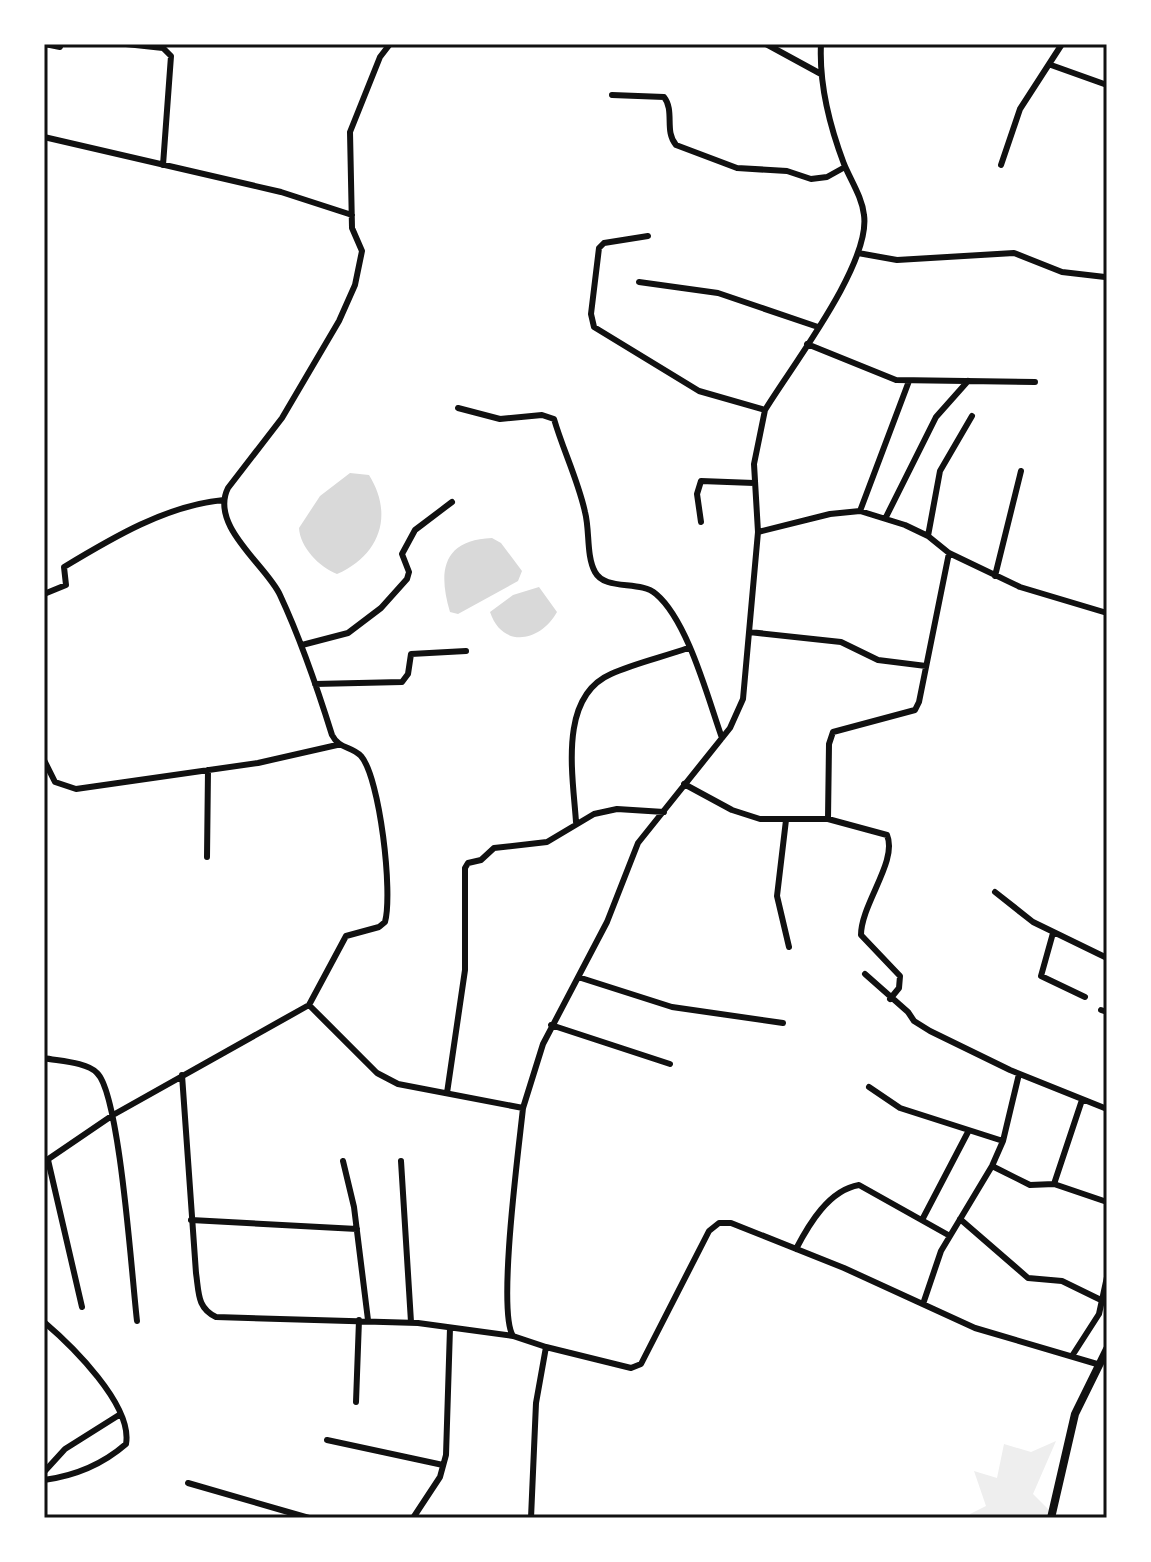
<svg xmlns="http://www.w3.org/2000/svg" width="1151" height="1562" font-family="Figtree,sans-serif">
  <rect width="100%" height="100%" fill="#fff"/>
  <path fill="#eee" d="M1056,1441l-23,53 19,19 -2,5h-80v-4l16,-8 -12,-35 23,7 7,-34 27,8z"/>
  <path fill="#d9d9d9" d="M350,473l19,2c25,40 11,80 -32,99 -18,-7 -37,-27 -38,-46l21,-32z
    M492,538l9,5 21,28 -4,10 -60,33 -8,-2c-12,-40 -8,-72 42,-74z
    M539,587l18,25c-16,29 -54,38 -67,0l23,-17z"/>
  <g fill="none" stroke-linecap="round" stroke-linejoin="round">
    <path stroke="#111" stroke-width="6" d="M45,44l15,3
      M126,44l37,4 8,8 -8,109
      M766,44l55,30
      M1051,65l56,20
      M612,95l52,2c11,14 0,34 12,48l61,23 50,3 24,8 16,-2 18,-10
      M44,137l237,55 71,23
      M1001,165l19,-56 42,-65
      M648,236l-44,7 -5,5 -8,66 3,13 105,64 66,19
      M858,253l39,7 117,-7 48,19 43,5
      M639,282l79,11 100,34
      M807,344l89,36 139,2
      M458,408l42,11 42,-4 12,4c9,31 24,61 31,93 5,19 1,43 10,60 10,19 45,8 61,22 32,27 52,105 66,144
      M860,511l49,-130
      M886,517l50,-100 32,-36
      M701,522l-4,-28 4,-13 53,2
      M758,532l72,-18 30,-3 45,14 23,11 21,17 71,34 87,26
      M928,536l12,-65 32,-55
      M995,576l26,-105
      M44,594l22,-9 -2,-18c48,-29 103,-62 160,-67
      M749,632l92,10 37,18 48,6
      M302,645l46,-12 33,-25 26,-29 2,-7 -7,-18 13,-24 37,-28
      M315,684l87,-2 6,-8 3,-20 55,-3
      M44,760l11,22 21,7 182,-26 79,-18
      M684,784l48,26 28,9h68l59,16c11,26 -26,69 -26,100l39,41 -1,12 -9,11
      M828,819l1,-75 4,-12 82,-22 4,-8 30,-149
      M786,820l-9,76 12,51
      M576,822c-3,-46 -18,-125 35,-148 24,-11 52,-17 77,-26
      M207,857l1,-87
      M995,892l38,30 74,36
      M1053,933l-12,43 44,21
      M865,974l43,38 6,9 16,10 80,39 97,39
      M578,977l94,30 111,16
      M309,1005l37,-69 33,-9 6,-5c8,-29 -5,-144 -24,-166 -10,-10 -22,-7 -29,-21 -15,-48 -31,-95 -52,-140 -13,-29 -71,-69 -52,-107l54,-70 57,-97 16,-36 7,-34 -10,-23 -2,-96 30,-75 10,-13
      M1101,1010l6,2
      M551,1025l119,39
      M44,1058c14,3 43,4 53,15 23,21 35,207 40,248
      M182,1075l14,198c3,20 1,35 20,44l202,6 95,13
      M869,1087l31,21 103,33
      M447,1093l18,-123v-102l3,-5 13,-3 13,-12 53,-6 47,-28 23,-5 47,3
      M523,1108l20,-64 64,-122 31,-79 92,-115 13,-29 15,-167 -4,-68 11,-54c26,-43 106,-146 99,-195 -2,-18 -13,-34 -20,-51 -14,-37 -25,-80 -23,-120
      M48,1160l34,147
      M343,1161l11,46 14,113
      M401,1161l10,161
      M44,1162l69,-47 196,-110 68,68 21,11 125,24c-4,39 -26,203 -10,228l33,11
      M992,1166l38,19 24,-1 53,18
      M1054,1184l28,-84
      M960,1219l68,59 34,3 41,20
      M191,1220l166,9
      M922,1220l46,-88
      M796,1249c13,-25 33,-59 63,-64l91,51
      M923,1304l18,-53 51,-85 11,-25 16,-67
      M44,1322c27,23 89,83 82,122 -23,20 -52,32 -82,36
      M1072,1356l27,-42 8,-37
      M356,1402l3,-82
      M327,1440l116,25
      M44,1472l21,-23 54,-34
      M188,1483l121,35
      M413,1518l27,-41 6,-22 4,-127
      M531,1518l5,-115 10,-56 85,21 10,-4 68,-133 10,-8h12l113,45 131,60 122,36"/>
    <path stroke="#111" stroke-width="8" d="M1051,1518l24,-104 32,-65"/>
  </g>
  <rect width="1151" height="1562" fill="none" stroke="#ffffff" stroke-width="92"/>
  <rect x="46" y="46" width="1059" height="1470" fill="none" stroke="#111" stroke-width="3"/>
</svg>
